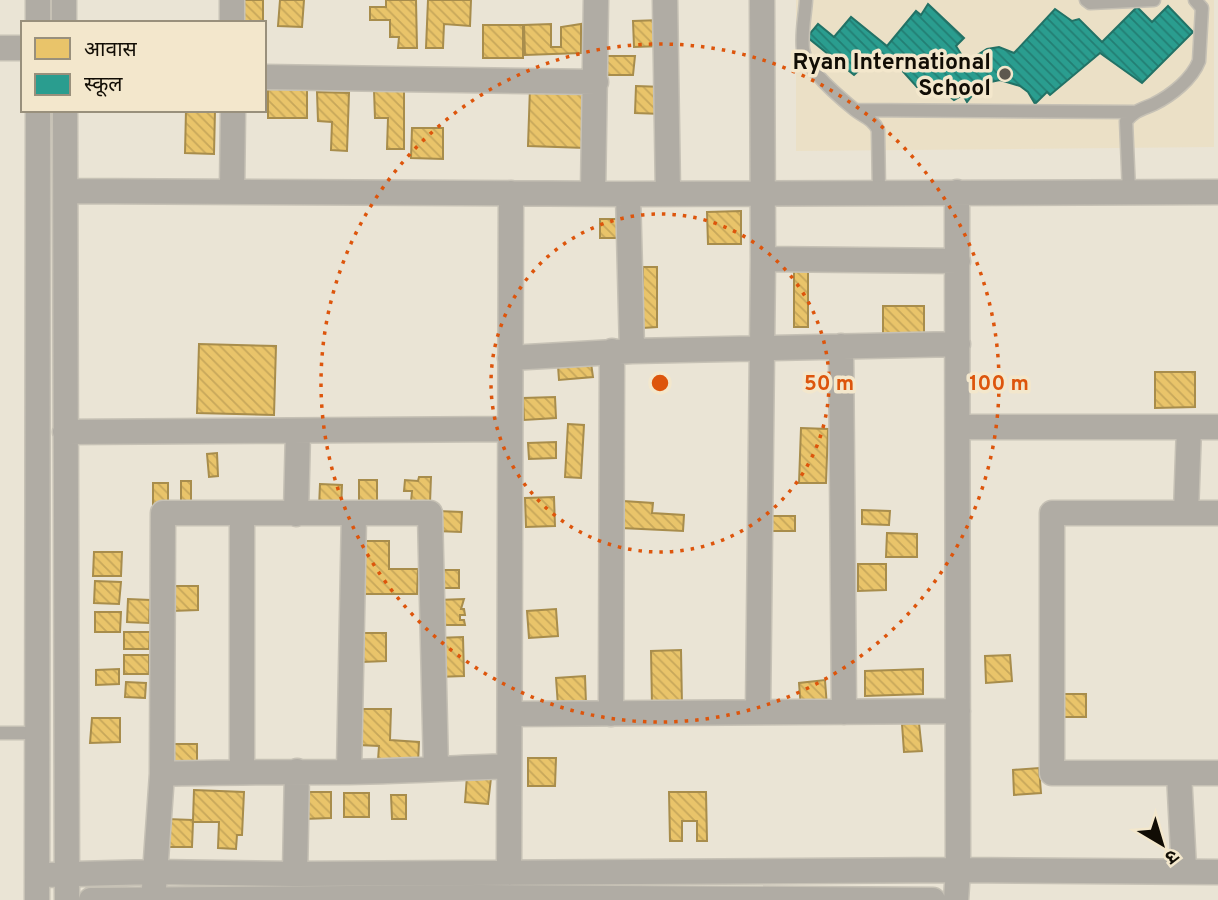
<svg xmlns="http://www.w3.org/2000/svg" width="1218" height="900" font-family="Overpass,'Noto Sans Devanagari',sans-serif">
  <defs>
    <pattern id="homes-back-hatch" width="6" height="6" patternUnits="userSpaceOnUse" patternTransform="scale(1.75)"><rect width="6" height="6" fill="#e9c46a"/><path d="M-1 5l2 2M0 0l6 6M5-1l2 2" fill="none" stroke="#c7a75a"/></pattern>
    <pattern id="schools-back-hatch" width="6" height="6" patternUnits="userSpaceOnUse" patternTransform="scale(1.75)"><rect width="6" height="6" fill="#2a9d8f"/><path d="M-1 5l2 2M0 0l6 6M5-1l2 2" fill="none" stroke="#237e73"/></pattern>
  </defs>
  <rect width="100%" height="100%" fill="#eae4d5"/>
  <path fill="#ebe0c6" d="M796,0h418v147l-418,4z"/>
  <path fill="url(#homes-back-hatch)" stroke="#a88d4c" stroke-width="2" d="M236,0h27v23h-26z
    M280,0h24l-2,27 -24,-1z
    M386,0h30l1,48h-19l1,-11h-9v-17h-20v-13h16z
    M428,0h43l-1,26 -26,-2 -1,24h-17z
    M661,20l1,26 -28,1 -1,-26z
    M551,24v23h10v-20l20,-3v29l-56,2 -1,-30z
    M483,25h40v33h-40z
    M604,56h31l-2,19h-28z
    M307,86v32h-39v-31z
    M636,86l27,1 -1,27 -27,-1z
    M530,87l57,2 -2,59 -57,-2z
    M374,90h30v59h-17l1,-31h-13z
    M317,92l32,1 -2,58 -16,-1 1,-28 -14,-1z
    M186,110h29l-1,44 -29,-1z
    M412,128h31v31l-32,-1z
    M741,211v33h-33l-1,-32z
    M600,219h23v19h-23z
    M643,267h14v60l-14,1z
    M808,270v57h-14v-56z
    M883,306h41v27l-41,1z
    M199,344l77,2 -2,69 -77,-2z
    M591,363l2,14 -34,3 -1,-14z
    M1155,372h40v35l-40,1z
    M555,397l1,21 -32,2 -1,-22z
    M568,424l16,1 -3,53 -16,-1z
    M801,428l27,1 -2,54h-27z
    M556,442v16l-27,1 -1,-16z
    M217,453l1,23 -9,1 -2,-23z
    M419,477h12l-1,26 -19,-1 1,-11h-8l1,-11 13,1z
    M359,480h18v24h-18z
    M181,481h10v26h-10z
    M153,483h15v26h-15z
    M320,484l22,1 -1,24 -22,-1z
    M554,497l1,29 -29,1 -1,-29z
    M623,501l30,2 -1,10 32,2 -1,16 -62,-3z
    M862,510l28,1 -1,14 -27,-1z
    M437,511l25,1 -1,20 -25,-1z
    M766,516h29v15h-30z
    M887,533l30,1v23h-31z
    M359,541h30v28h29l-1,25h-58z
    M94,552h28l-1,24h-28z
    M858,564h28v26l-28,1z
    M433,570h26v18h-26z
    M95,581l26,1 -2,22 -25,-1z
    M172,586h26v24l-26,1z
    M128,599l22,1 -1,23 -22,-1z
    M464,599l-3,10h3l1,6h-5v5h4l1,5h-26l-1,-25z
    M556,609l2,27 -29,2 -2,-27z
    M95,612h26l-1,20h-25z
    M124,632h26l-1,17h-25z
    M361,633h25v28l-24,1z
    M463,637l1,39 -27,1 -1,-39z
    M681,650l1,56h-30l-1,-55z
    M124,655h25v19h-25z
    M1010,655l2,26 -26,2 -1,-27z
    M119,669v15l-23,1v-15z
    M923,669v25l-58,2v-25z
    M585,676l1,28 -28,2 -2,-28z
    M825,680l2,27 -26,2 -2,-26z
    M126,682l20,1 -1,15 -20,-1z
    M1061,694h25v23h-25z
    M360,709h31l-1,31 29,2 -1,21 -40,-3 1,-14 -20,-1z
    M92,718h28v24l-30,1z
    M919,723l3,28 -18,1 -2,-28z
    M170,744h27v23h-26z
    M528,758h28l-1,28h-27z
    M1039,768l2,25 -27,2 -1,-25z
    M467,776l24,2 -3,26 -23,-2z
    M194,790l50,2 -2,43h-5l-1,14 -18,-1 1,-26h-26l-1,25h-26l1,-28 26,1z
    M303,792h28v26l-27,1z
    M669,792h37l1,49h-10v-20h-15v20h-12z
    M344,793h25v24h-25z
    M391,795h15v24h-14z"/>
  <path fill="url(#schools-back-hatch)" stroke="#227266" stroke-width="2" d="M928,4l36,34 -8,8 10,16 21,-13 12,-2 15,6 41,-44 17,12 7,-2 23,23 35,-35 15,15 16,-16 25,26 -51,51 -42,-30 -50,42 -3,-3 -12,12 -7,-12 -8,-6 -20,-6 -14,3 -8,5 -11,14 -4,-7 -9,5 -20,-16 -9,12 -36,-40 -16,14 -7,-6 -12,11 -47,-38 11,-13 16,13 17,-20 36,29 29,-35 5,4z"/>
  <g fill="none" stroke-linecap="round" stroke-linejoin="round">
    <g stroke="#c6c1b5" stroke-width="15">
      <path id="service" d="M806,0c-1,16 -5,33 -3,49 2,19 36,48 52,61 9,7 18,9 23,20l1,62
        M1086,0l4,3 64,-3
        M855,110l278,2
        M1129,192l-3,-71c9,-11 17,-12 28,-17 18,-9 38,-25 45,-43l3,-53 -7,-8
        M0,733h38"/>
    </g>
    <g stroke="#c6c1b5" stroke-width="27">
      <path id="minor" d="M38,0v23
        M64,0v23
        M232,0v23
        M665,0l3,194
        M0,48h23
        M264,77l332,5
        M65,110l2,790
        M66,191l562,3 590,-2
        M232,191l1,-81
        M593,193l3,-193
        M628,194l4,157
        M763,259l195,2
        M841,346l3,366
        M510,358l122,-7 326,-7
        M958,427h260
        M65,432l445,-3
        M1186,513l3,-86
        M1218,513h-166v260h166
        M296,514l2,-83
        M758,712l5,-453 -1,-259
        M510,714l448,-3
        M611,714l1,-363
        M436,769l-6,-256h-267l-1,261c63,-2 125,-2 187,-2 54,-1 107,-4 160,-6
        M242,771v-257
        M349,772l5,-258
        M1179,773l5,97
        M509,873l2,-680
        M295,874l2,-103
        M38,875l116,-3 141,2 663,-4 260,2
        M154,888l8,-114
        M37,900l1,-790
        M91,900l389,-3 453,3
        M956,900l2,-30 -1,-678"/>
    </g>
    <use href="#service" stroke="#b0aca4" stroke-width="12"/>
    <use href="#minor" stroke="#b0aca4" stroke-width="24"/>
  </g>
  <g fill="none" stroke="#dd550c" stroke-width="3.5" stroke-dasharray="3.5 7">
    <circle cx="660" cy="383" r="169"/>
    <circle cx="660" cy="383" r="339"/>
  </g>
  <circle fill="#5d584e" stroke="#f3e7cc" stroke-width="2.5" cx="1005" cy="74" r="7"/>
  <g text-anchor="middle" stroke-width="7" stroke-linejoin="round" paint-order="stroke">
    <g font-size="23" font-weight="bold" fill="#110d05" stroke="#f3e7cc" text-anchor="end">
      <text x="991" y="69">Ryan International<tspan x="991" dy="26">School</tspan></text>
    </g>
  </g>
  <circle cx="660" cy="383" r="10" fill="#dd550c" stroke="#f3e7cc" stroke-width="3.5"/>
  <g font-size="21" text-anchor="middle" font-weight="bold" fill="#dd550c" stroke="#f3e7cc" stroke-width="7" stroke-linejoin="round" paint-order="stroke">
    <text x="829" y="390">50 m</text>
    <text x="999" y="390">100 m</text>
  </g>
  <rect x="21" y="21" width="245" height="91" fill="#f3e7cc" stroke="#99907c" stroke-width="2"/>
  <rect x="35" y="38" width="35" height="21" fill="#e9c46a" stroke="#99907c" stroke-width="2"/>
  <text x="84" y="56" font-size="21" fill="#110d05">आवास</text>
  <rect x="35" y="74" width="35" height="21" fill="#2a9d8f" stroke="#99907c" stroke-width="2"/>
  <text x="84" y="91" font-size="21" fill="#110d05">स्कूल</text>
  <g transform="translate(1162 844) rotate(142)" stroke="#f3e7cc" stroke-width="5" paint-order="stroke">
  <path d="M0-5L12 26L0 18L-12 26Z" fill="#110d05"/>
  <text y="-10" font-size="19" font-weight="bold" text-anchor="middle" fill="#110d05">उ</text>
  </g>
</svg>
